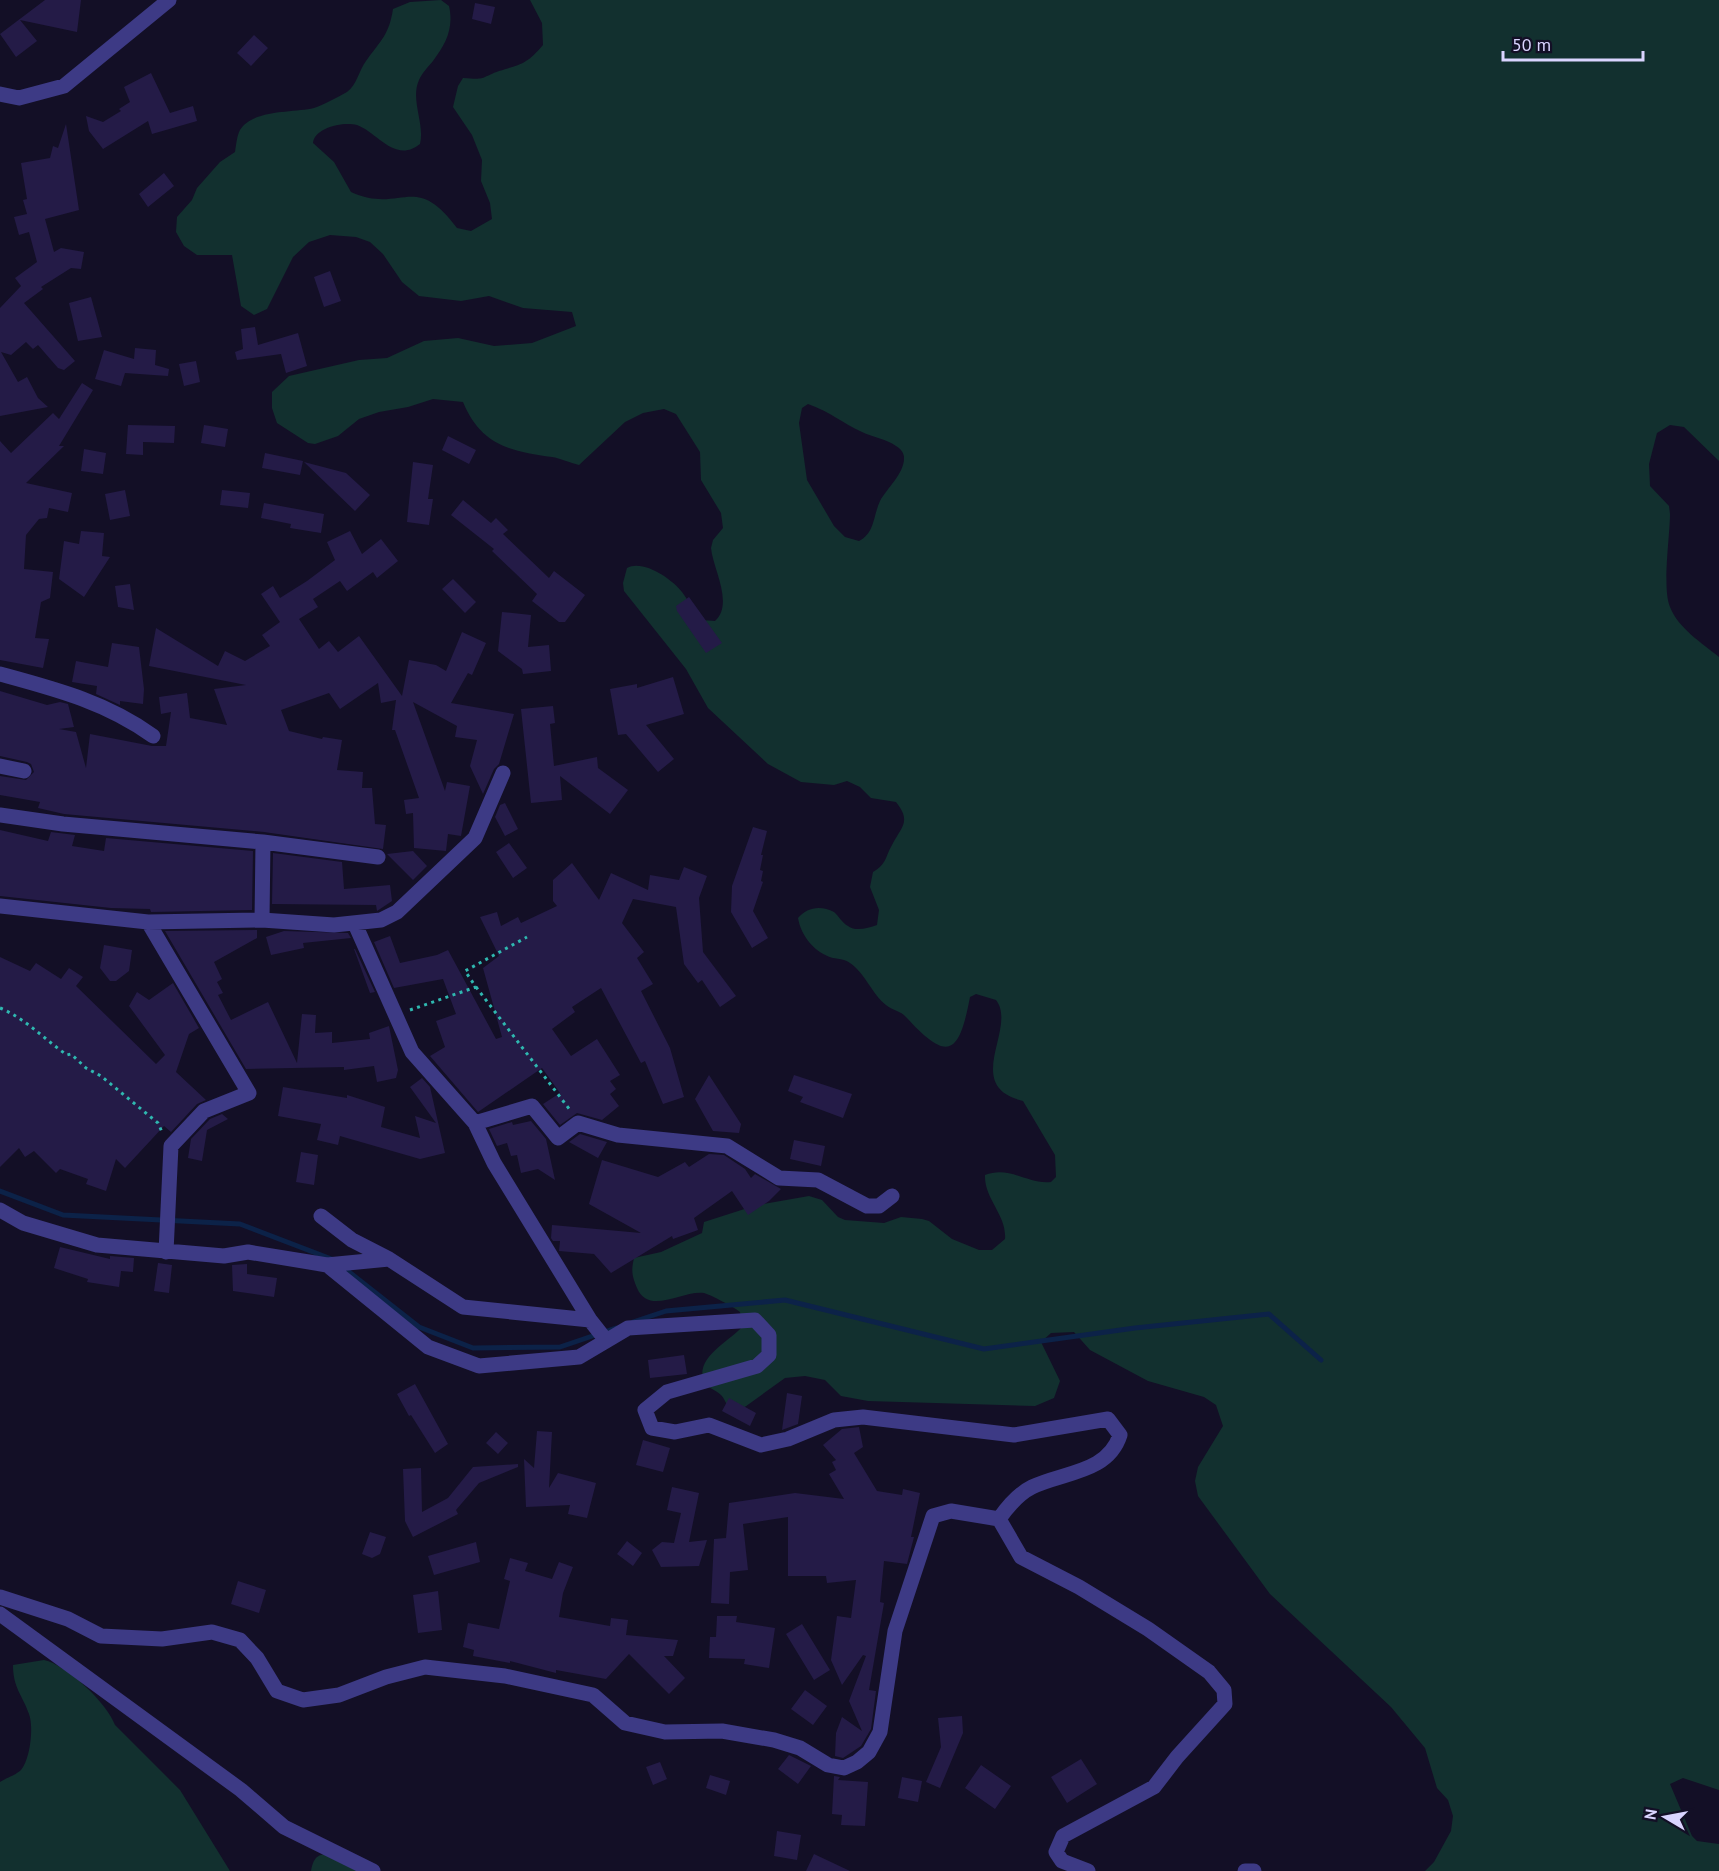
<svg xmlns="http://www.w3.org/2000/svg" width="1719" height="1871" font-family="'PT Sans',sans-serif">
  <rect width="100%" height="100%" fill="#130f26"/>
  <path fill="#12302f" fill-rule="evenodd" d="M441,0l8,6c5,22 -3,38 -16,55 -5,6 -11,12 -14,19 -9,20 6,43 1,64 -25,20 -43,-12 -63,-19 -14,-4 -43,3 -44,18l21,19 17,30c51,23 63,-22 106,36l14,3 21,-12 -2,-16 -9,-22 1,-21 -10,-25 -19,-28 5,-21 5,-8c24,2 17,0 36,-7 22,-7 27,-6 44,-26l-1,-22 -12,-23h1189v461l-35,-34 -14,-2 -13,8 -8,31 1,22 19,20 1,8c0,22 -8,74 0,93 8,21 32,36 49,50v1133l-36,-12 -13,6 22,52 5,5 22,3v27h-294l9,-9 17,-31 2,-15 -5,-16 -11,-12 -12,-40 -34,-41 -121,-113 -72,-98 -3,-15 3,-14 25,-41 -7,-21 -12,-8 -56,-16 -58,-31 -16,-18 -23,1 -10,9 19,39 -6,17 -19,8 -167,-5 -27,-5 -16,-16 -20,-4 -20,2 -43,31 -14,-2c-2,-4 -4,-9 -7,-12 -6,-6 -15,-7 -18,-16 -6,-23 28,-39 39,-52l-2,-15c-6,-5 -29,-17 -36,-19 -22,-3 -55,23 -67,-5 -5,-12 -6,-17 -3,-30l27,-6 41,-19 2,-11 53,-17 52,-9 13,4 16,17 7,3 39,3 17,-6 21,2 7,2 23,18 27,11h13l13,-11c2,-24 -21,-40 -20,-64 25,-10 43,10 66,7l5,-5 -1,-22 -32,-54c-62,-15 -5,-73 -27,-101l-20,-6 -6,3c-11,58 -22,66 -64,20 -5,-6 -14,-7 -20,-12 -14,-11 -21,-32 -36,-42 -5,-4 -11,-4 -17,-5 -18,-5 -32,-22 -35,-40 9,-11 23,-13 36,-6 5,4 8,11 14,14 8,6 20,2 29,-1l2,-15 -9,-23 3,-15c14,-8 12,-15 19,-27 9,-18 20,-23 4,-43l-25,-4 -11,-11 -13,-6 -13,4 -33,-3 -33,-18 -60,-56 -22,-39 -62,-78 -1,-8 4,-15c16,-9 45,11 55,24 7,9 11,19 19,28l14,1c19,-17 -2,-52 -4,-73l2,-8 10,-12 -2,-15 -20,-33 -1,-28 -24,-38 -12,-5 -21,4 -18,9 -46,43c-9,-2 -19,-7 -27,-8 -43,-6 -71,-12 -89,-55l-30,-3 -25,8 -29,5 -20,7 -21,17 -23,8 -7,-1 -31,-20 -5,-15v-16l17,-16 70,-16 28,-2 37,-17 34,-3 36,8 38,-3 44,-17 -4,-14 -49,-4 -34,-12 -28,5 -42,-5 -17,-14 -19,-28 -13,-12 -14,-5 -26,-2 -21,7 -16,15 -26,52 -13,6 -13,-9 -9,-51h-35l-13,-9 -8,-14 1,-15 15,-17 5,-12 23,-26 15,-10c1,-6 2,-17 5,-22 13,-21 54,-17 74,-22 9,-3 24,-11 33,-16 10,-7 12,-22 19,-31 15,-21 23,-26 27,-52l17,-7zM808,404c23,8 34,19 54,28 10,5 24,7 34,14 4,2 8,7 8,11 1,16 -17,31 -24,44 -7,15 -5,32 -21,40l-14,-4 -11,-11 -27,-46 -8,-57 3,-15z
    M44,1660c23,5 63,43 71,65l65,65 50,81h-230v-89c6,-4 16,-7 21,-12 9,-10 13,-43 8,-56 -7,-20 -16,-26 -16,-49z
    M334,1853l28,18h-51c3,-16 8,-17 23,-18z"/>
  <g fill="none" stroke-linecap="round" stroke-linejoin="round">
    <path stroke="#0c2248" stroke-width="5" d="M0,1191l63,24 177,9 94,36
      M344,1268l75,59 54,21 87,-1 56,-19
      M633,1322l33,-11 119,-11 199,49 151,-21 134,-14 52,46"/>
  </g>
  <path fill="#241b47" d="M45,0h36l-4,32 -57,-12 17,21 -21,16 -16,-23z
    M475,3l20,4 -4,17 -19,-5z
    M254,35l14,13 -17,18 -14,-13z
    M151,73l19,40 23,-7 4,15 -45,13 -4,-13 -45,28 -14,-18 -3,-15 17,6 18,-11 -2,-2 11,-7 -6,-15z
    M66,124l13,86 -34,9 9,33 7,-4 23,4 -3,17 -10,-1 -30,19 2,2 -19,14 51,58 -11,9 -6,-2 -20,-23 -5,4 -7,-7 -15,13 -10,-3 17,30 9,-5 11,21 10,9 -48,9v-108l21,-22 -6,-8 22,-16 -8,-30 -10,3 -5,-18 13,-3 -4,-14 4,-1 -6,-36 29,-5 3,-12 5,2z
    M164,173l10,13 -26,21 -9,-13z
    M330,271l11,30 -17,6 -10,-30z
    M91,297l11,40 -24,4 -9,-38z
    M255,327l3,18 40,-12 9,33 -21,7 -5,-19 -44,6 -2,-8 8,-3 -2,-20z
    M135,348l21,2 -1,15 14,4 -1,7 -43,-3 -4,13 -26,-7 9,-29 30,9z
    M196,361l4,21 -16,4 -5,-22z
    M82,383l11,7 -34,56h5l-38,37 46,10 -4,19 -19,-4 -2,10 -8,1 -13,16 -2,34 29,3 -3,26 -9,4 -6,36 14,1 -6,29 -43,-8v-219l11,12 42,-40 6,6z
    M128,425l47,1 -1,17 -31,-1v13l-17,-1z
    M204,425l24,4 -3,18 -24,-4z
    M448,436l28,14 -7,14 -27,-14z
    M84,449l22,4 -3,21 -22,-3z
    M265,453l38,8 -3,14 -38,-7z
    M304,462l42,11 24,22 -15,16z
    M413,462l20,3 -5,34h5l-4,26 -22,-3z
    M125,490l5,26 -20,4 -5,-26z
    M222,490l28,3 -2,15 -28,-3z
    M463,500l28,23 5,-5 12,12 -5,4 46,44 5,-7 31,24 -20,27h-6l-27,-21 5,-7 -45,-43 2,-2 -43,-34z
    M264,503l60,11 -3,19 -31,-5 1,-4 -30,-6z
    M81,531l23,2 -2,23 8,1 -26,40 -25,-18 5,-38 15,3z
    M350,531l12,23 19,-15 17,22 -21,17 -4,-6 -26,19 -7,-10 -27,18 5,8 -19,12 20,30 10,-8 9,11 21,-16 43,60 7,-36 27,5 10,6 16,-39 24,11 -14,32 -4,-2 -17,30 63,11 -15,50 -5,5 -11,25 -13,-28 7,-26 -22,-3 2,-11 -44,-24 32,89 2,-9 23,4 -9,50 -13,-2 -2,17 -32,-3 -1,-35 -7,1 -2,-14 15,-2 -24,-68h-3l4,-30 -15,3 -3,-20 -38,26 -11,-16 -48,17 8,21 33,8 1,-2 19,3 -5,30 26,2 -1,16h10l3,36 11,1 -3,24 -119,-17 -200,-18 -26,-6 2,-6 -40,-7v-19l26,4 8,-8 -3,-8 -4,-2 -27,-6v-65l47,14 13,-3 8,2 6,23 -15,2 17,3 10,36 4,-34 62,12h14l5,-34 -10,2 -2,-17 28,-4 3,25 37,7 -13,-36 32,-4 -97,-19 7,-38 62,38 7,-15 20,10 25,-15 -8,-11 18,-13 -19,-28 12,-8 7,12 27,-17 28,-21 -8,-18z
    M453,579l23,23 -11,11 -23,-24z
    M130,584l4,26 -16,-3 -3,-21z
    M689,597l33,46 -16,10 -29,-42 -1,-5z
    M502,612l29,3 -3,32 21,-2 2,26 -28,3 -1,-5 -24,-18z
    M112,643l27,4 5,42 -1,15 -23,-3v4l-24,-11 1,-8 -25,-4 4,-21 32,6z
    M673,677l11,37 -38,11 28,34 -16,13 -32,-38 -8,1 -8,-46 27,-5v4z
    M553,706l2,17 -5,1 4,42 43,-9 1,11 30,22 -18,24 -50,-38 2,24 -31,3 -10,-94z
    M505,803l13,26 -13,7 -10,-19 5,-12z
    M753,827l14,4 -6,24h2l-3,15 3,1 -2,10 2,1 -10,29 15,27 -16,10 -21,-36 1,-26z
    M0,830l48,11 3,-9 24,3 -3,11 32,5 2,-13 147,13 -1,59 -101,2 -1,-3 -39,-1 -111,-12z
    M509,843l18,25 -14,10 -17,-26z
    M413,851l14,15 -14,14 -26,-26z
    M273,853l69,9 2,27 46,-4 2,16 -15,10 -1,-6 -104,-1z
    M572,863l27,37 12,-27 37,17 2,-15 29,5 5,-13 23,9 -8,22 4,54 33,44 -16,11 -18,-27 -4,3 -14,-19 -8,-57 -43,-8 -11,24 22,29 -7,6 16,26 -12,7 29,57 14,49 -21,7 -18,-43 -4,2 -40,-75 -29,19 3,5 -23,17 19,27 26,-17 23,36 -10,6 6,8 -6,5 9,12 -17,14 -25,-7 -17,12 -17,-21 17,-11 -18,-25 -64,44 -48,-56 15,-9 -9,-26 20,-7 -13,-35 -49,9 -20,-46 16,-6 10,27 37,-8 11,-5 48,89 6,-2 -19,-69 16,-12 -19,-39 17,-5 4,14 17,-9 3,6 36,-17 -4,-5v-21z
    M257,930v8l-43,24 8,17 -5,3 6,11 -5,2 13,25 37,-18 29,61 5,-49 14,1 -1,18 17,-1v11l38,-4 -1,-6 20,-7 9,44 -2,8 -19,4 -3,-16 -30,4v-3l-98,2 -81,-138z
    M284,931l64,2 3,5 -48,5 1,5 -33,7 -5,-18z
    M104,945l28,5 -3,21 -13,10h-6l-10,-13z
    M354,949h1l20,43 -5,1z
    M0,957l30,14 6,-8 25,16 8,-11 14,9 -7,9 80,78 9,-9 -36,-49 8,-14 12,8 24,-17 26,45 -10,6 -13,38 30,28 -9,4 -26,28 -7,-6 -39,42 -9,-9 -10,32 -20,-7 2,-5 -28,-10 -4,4 -22,-22 -9,6 -6,-9 -19,19z
    M709,1075l32,49 -2,9 -26,-2 -18,-32z
    M794,1075l58,19 -9,24 -43,-16 3,-5 -15,-6z
    M422,1078l8,9 15,66 -25,6 -80,-23 -2,9 -21,-5 4,-16 -43,-8 5,-29 64,11v-3l38,12 -4,20 39,11 -5,-22 21,7 -26,-36z
    M222,1114l6,5 -21,11 -5,31 -14,-3 3,-19 19,-20z
    M531,1121l15,18 9,41 -17,-11 -17,4 -4,-18 -6,1 -4,-13 -10,3 -8,-17 23,-7 1,3z
    M580,1134l27,8 -9,16 -29,-16z
    M794,1140l31,6 -4,20 -31,-7z
    M301,1152l17,3 -4,30 -18,-3z
    M709,1154l15,1 21,14 6,9 4,-4 26,15 -12,12 -21,14 -16,-24 -38,27 4,12 -25,9 -1,-3 -61,37 -17,-19 -35,-3 1,-10h-7l-2,-3 1,-13 89,8 -52,-29 13,-44 56,17 27,-15 4,5z
    M60,1247l50,12v-3l24,2 -1,14 -12,-1 -2,16 -32,-5 1,-3 -34,-11z
    M158,1263l14,2 -3,28 -15,-2z
    M247,1264v10l30,4 -3,19 -41,-6 -1,-26z
    M684,1355l3,19 -37,4 -2,-18z
    M415,1384l33,60 -13,9 -24,-38 -2,1 -12,-22z
    M787,1393l15,3 -4,28 -16,6z
    M729,1398l27,15 -6,13 -28,-15z
    M859,1427l4,20 -9,6 23,38 25,4 1,-6 17,4 -9,44h3l-7,27 -23,-3 -4,41 4,1 -15,87 7,1 -5,38 -10,17 -18,12 -8,-2 1,-23 6,-16 20,14 -13,-30 17,-45 -3,-1 -21,30 -11,-25 6,-44 14,2 5,-38 -29,3 -1,-7h-38v-59l-45,7 5,46 -18,2 -1,32 -18,-1 3,-64 12,-1 3,-35 66,-10 49,6 -15,-25 7,-4 -4,-8 4,-2 -13,-15 19,-16z
    M537,1431l15,1 -3,56 9,-15 38,10 -9,35 -19,-4 2,-9 -44,2 -2,-48 10,9z
    M496,1432l12,11 -10,11 -12,-11z
    M643,1440l27,8 -7,24 -27,-7z
    M518,1464v3l-39,16 -23,27 2,4 -45,23 -8,-16 -2,-52 18,-1 1,44 26,-14 25,-31z
    M672,1487l27,6 -10,49 18,-2 -8,26 -38,1 -9,-17 10,-8 12,1 7,-30 -14,-3z
    M370,1532l16,5 -6,17 -8,4 -10,-4z
    M627,1541l15,12 -9,13 -16,-12z
    M476,1542l4,20 -46,13 -6,-19z
    M510,1558l18,5 -3,8 27,8 7,-17 14,5 -10,26 -4,24 51,9 1,-8 17,2 -2,15 52,5 -5,16h-9l21,22 -16,16 -40,-40 -23,25 -50,-9v3l-46,-12v2l-37,-7 1,-6 -11,-3 5,-24 31,6 11,-48 -6,-2z
    M238,1581l28,9 -7,23 -28,-9z
    M438,1591l4,39 -24,3 -5,-38z
    M717,1616h20l-1,6 39,6 -6,40 -25,-4 1,-5 -36,-1 1,-21h6z
    M802,1624l28,46 -16,10 -28,-46z
    M805,1690l22,16 -14,19 -22,-16z
    M962,1716l1,17 -23,55 -14,-6 15,-35 -3,-29z
    M789,1755l22,11 -13,18 -20,-15z
    M1081,1759l16,25 -30,19 -16,-26z
    M660,1762l7,17 -14,6 -7,-18z
    M981,1765l30,21 -16,23 -30,-21z
    M710,1775l20,6 -4,14 -20,-7z
    M834,1776l6,1 -2,3 30,2 -3,44 -24,-1 1,-10 -10,-1z
    M902,1777l20,4 -4,21 -20,-4z
    M777,1831l24,4 -4,25 -23,-4z
    M814,1854l36,17h-44z"/>
  <g fill="none" stroke-linecap="round" stroke-linejoin="round">
    <path stroke="#2fb8b0" stroke-width="3" stroke-dasharray="3 4.5" stroke-linecap="butt" d="M476,987l94,123
      M0,1008c26,11 44,31 67,47l4,-1 15,14 15,8 57,47 4,9
      M410,1010l66,-23 -11,-16 62,-34"/>
    <path stroke="#3d3a85" stroke-width="15" d="M0,94l19,4 45,-12 105,-86
      M0,674c55,15 106,28 153,62
      M0,766l24,5
      M0,815l63,9 200,18 115,15
      M0,906l148,16 114,-2 72,5 47,-5 16,-8 78,-74 28,-65
      M262,920l1,-78
      M148,922l101,171 -45,18 -33,35 -5,106
      M355,924l57,128 63,71 19,40 96,157 15,19
      M475,1123l57,-17 26,32 20,-15 40,12 109,11 52,32 39,2 49,26h12l13,-10
      M0,1210l23,13 74,22 127,11 24,-4 79,13 101,82 51,19 100,-9 49,-29 127,-8 14,15v20l-12,11 -90,26 -22,18 7,18 23,4 34,-7 52,20 27,-6 46,-19 29,-3 151,18 94,-16 12,16c-12,38 -57,37 -88,52 -14,7 -24,19 -33,32l22,38 58,30 69,42 61,43 15,18 1,14 -48,53 -23,30 -91,49 -7,16 6,9 26,10
      M321,1216l31,24 37,19 74,48 127,13
      M327,1265l62,-6
      M0,1597l68,22 33,17 61,3 50,-7 28,8 17,18 20,33 26,9 36,-5 47,-18 39,-10 80,9 88,19 32,28 40,9 57,-1 52,9 26,8 28,17 16,3 13,-6 12,-10 11,-20 15,-101 38,-115 18,-5 48,8
      M0,1614l241,176 43,37 89,44
      M1245,1871h9"/>
  </g>
  <g transform="translate(1665 1817) rotate(280)" stroke="#130f26" stroke-width="4.5" paint-order="stroke">
  <path d="M0-4.5L10 22L0 15L-10 22Z" fill="#d9d4ff"/>
  <text y="-9" font-size="16" font-weight="bold" text-anchor="middle" fill="#d9d4ff">N</text>
  </g>
  <path d="M1503 51v9h140v-9" fill="none" stroke="#d9d4ff" stroke-width="3"/>
  <text x="1512" y="51" font-size="18" fill="#d9d4ff" stroke="#130f26" stroke-width="4.5" paint-order="stroke">50 m</text>
</svg>
